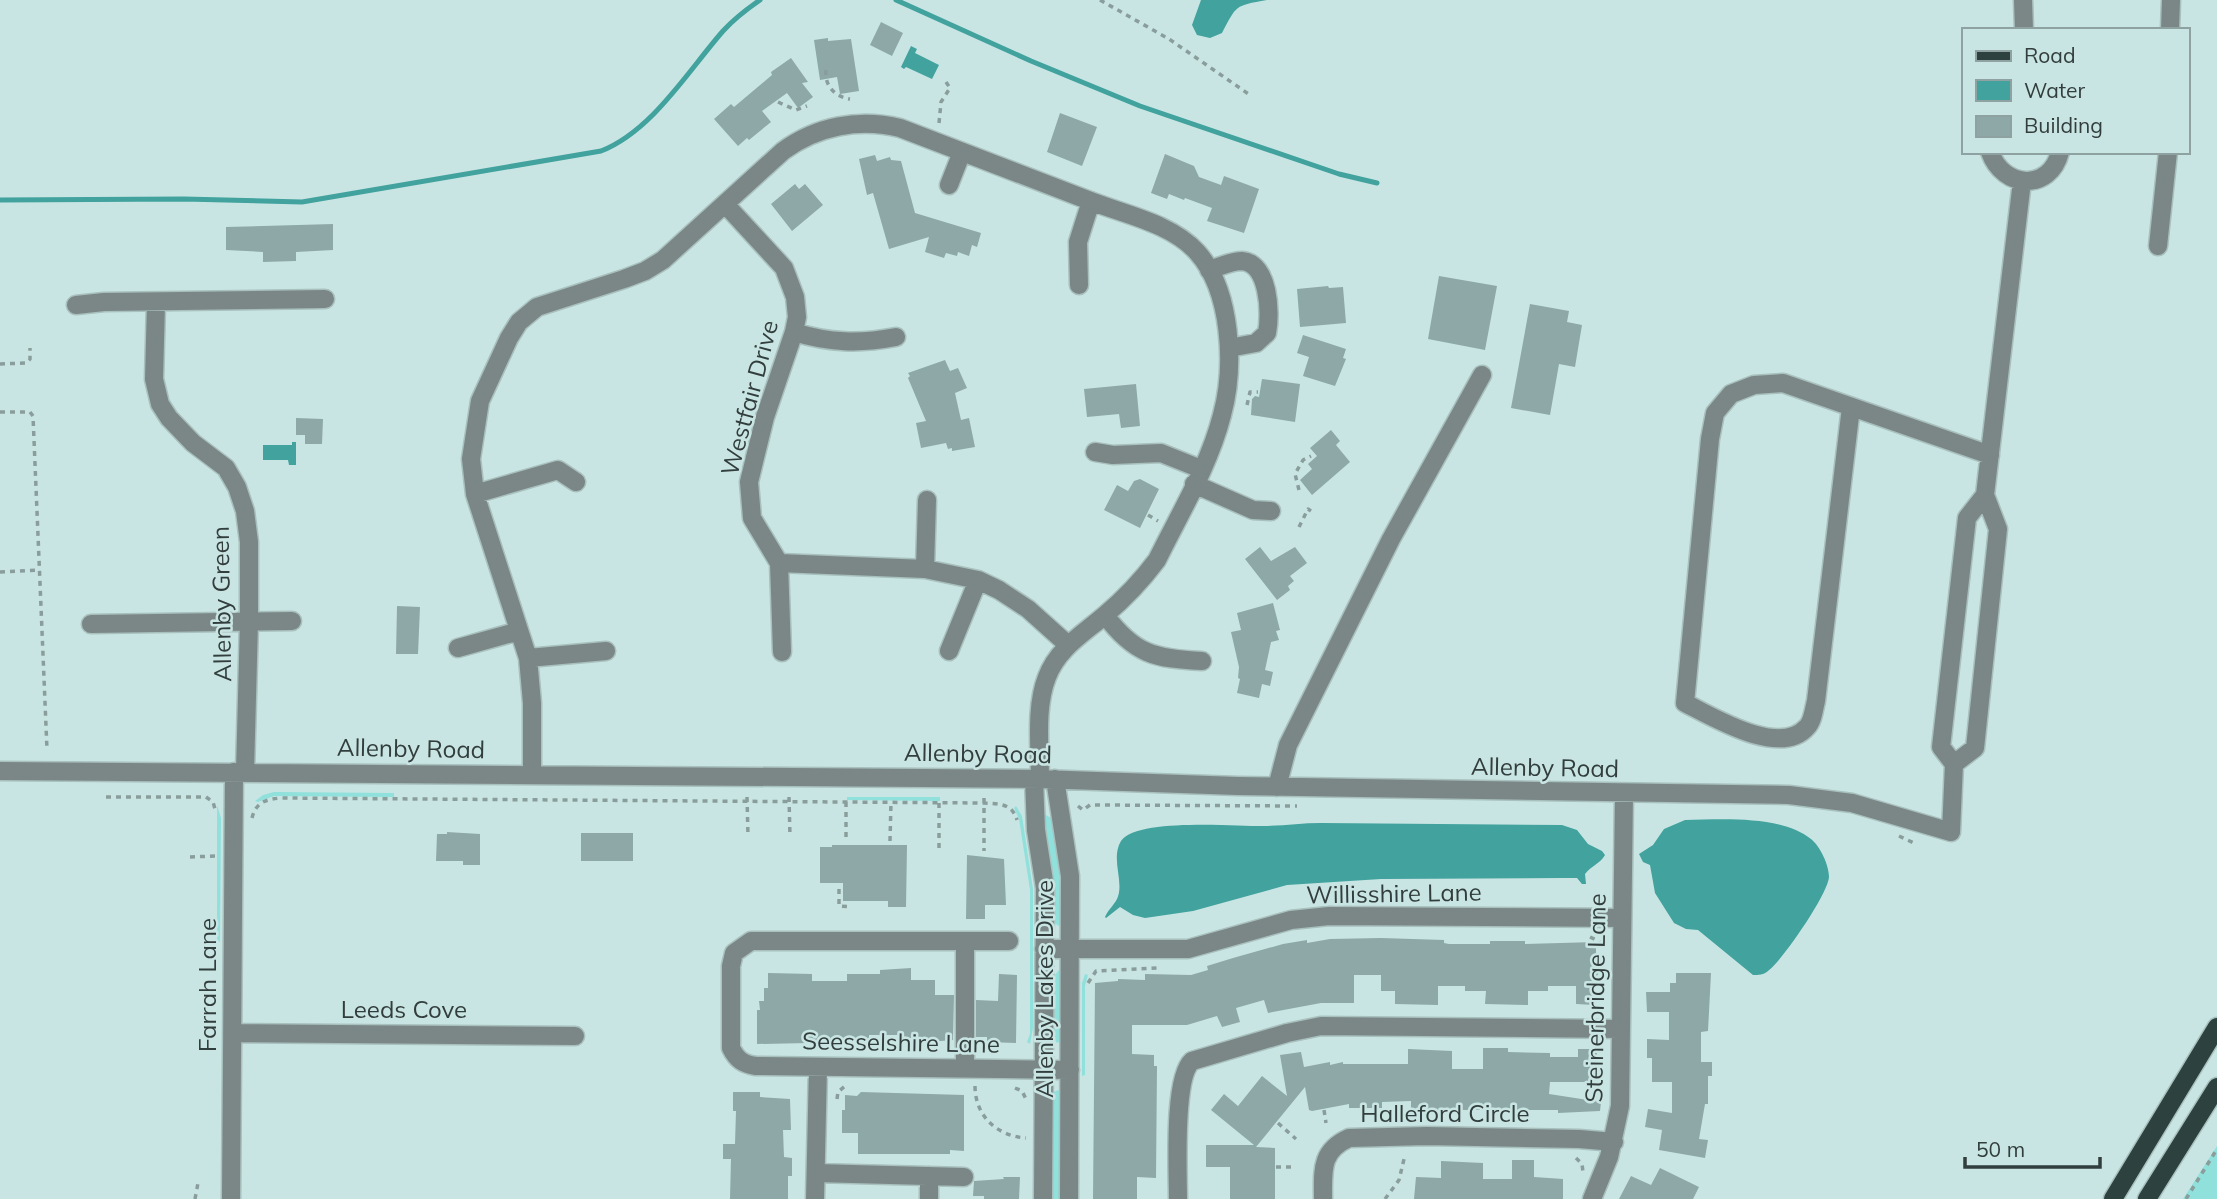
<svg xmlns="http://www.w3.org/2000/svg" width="2217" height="1199" font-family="Mulish,sans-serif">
  <rect width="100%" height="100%" fill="#c9e5e3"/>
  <path fill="#90e0dc" d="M274,792l120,1v4l-120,-1 -16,6 -3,-1 8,-6z
    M847,797h93v4l-93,-1z
    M217,805l4,13 -1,124 -3,-1z
    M1016,806l6,10 11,73v139l-3,16 -3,-2 3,-8v-144l-11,-71 -5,-11z
    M1046,815l5,3 8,51 3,54 -4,3 -4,-4 -1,-48 -9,-54z
    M1059,970l2,1v70l-4,2 -3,-4 1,-64z
    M1085,974l3,1 -3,11v89l-3,1v-93z
    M1058,1090l3,3 -1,106h-7l1,-107z
    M2217,1146v53h-34z"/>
  <path fill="#41a29e" d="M1201,0h66c-33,6 -30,5 -45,33l-12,5 -13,-3 -5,-10z
    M911,46l6,3 -2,4 24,12 -7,14 -26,-12 -2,2 -3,-2z
    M292,442h4v23h-7l-1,-5h-25v-15h29z
    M1685,820c38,-1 95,-5 126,19 9,7 18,26 18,38 -1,17 -47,84 -61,94 -4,4 -10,4 -15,4l-55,-45 -12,-1 -12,-6 -19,-30 -5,-28 -7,-3 -4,-8 14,-9 11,-16z
    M1321,823l241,2 15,5 11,14 14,7 3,4c-5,9 -13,10 -20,19l1,10h-4l-5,-6h-14l-182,1 -94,6 -94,26 -48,7 -12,-3 -13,-8 -14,11 -1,-1c3,-7 9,-12 12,-18 8,-17 -7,-40 4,-58 15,-23 113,-15 141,-15 19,0 39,-3 59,-3z"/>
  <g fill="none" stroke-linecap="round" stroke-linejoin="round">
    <path stroke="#41a29e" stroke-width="5" d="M896,0l135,61 109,45 199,68 38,9
      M0,200l184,-1 118,3 299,-51c51,-20 87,-80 122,-120 11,-12 24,-22 37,-31"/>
  </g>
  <path fill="#8da8a6" d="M881,22l22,11 -11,23 -22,-11z
    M828,38v3l23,-2 8,52 -19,3 -3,-17 -17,3 -6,-40z
    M791,58l17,24 -6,1 11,14 -15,11 -11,-15 -25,18 9,11 -22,18 -2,-2 -9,8 -24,-27 17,-15 3,3 38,-32 -1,-3z
    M1060,113l37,14 -15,39 -35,-14z
    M1165,154l29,12 5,11 22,8 3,-9 35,13 -15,44 -37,-12 5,-13 -27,-10 -1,2 -15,-6 -2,5 -16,-6z
    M875,155l2,6 13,-4 1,3 10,1 14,52 66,20 -4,14 -5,-2 -3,11 -11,-4 -1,4 -11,-3 -2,5 -19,-6 4,-15 -40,12 -16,-56 -6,2 -8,-36z
    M795,184l4,5 6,-5 18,21 -31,26 -21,-27z
    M333,224v26l-37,2v9l-33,1v-10l-37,-2v-23z
    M1439,276l58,10 -12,64 -57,-11z
    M1328,286l1,2 14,-1 3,36 -46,4 -3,-38z
    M1530,304l39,7 -2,11 15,3 -7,42 -16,-3 -9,51 -39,-7z
    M1303,335l43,14 -3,9 3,1 -11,27 -32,-10 6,-19 -12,-4z
    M945,360l5,11 8,-3 9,20 -12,5 6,27 8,-2 6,29 -23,4v-3l-4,1 -2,-6 -25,5 -5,-25 10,-2 -18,-43 2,-2 -2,-3z
    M1262,379l38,5 -5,38 -44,-7 1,-16 3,-3 4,1z
    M1136,384l4,42 -19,2 -2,-14 -32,3 -3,-28z
    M296,418l27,1 -1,25h-17v-9h-9z
    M1331,430l9,11 -4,4 14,17 -38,33 -12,-15 12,-11 -4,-5 9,-8 -7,-8z
    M1140,479l19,10 -19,39 -36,-18 13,-25 11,6 6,-10z
    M1260,547l11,14 24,-14 12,16 -17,13 4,5 -6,5 2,4 -13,10 -32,-41z
    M1273,603l7,27 -4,1 3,9 -8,2 -6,28 8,2 -3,14 -8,-2 -3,14 -22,-5 3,-14 -2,-1 1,-11 -8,-35 10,-2 -4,-17z
    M397,606l23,1 -2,47h-22z
    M447,832l33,2v31h-17v-4h-27l1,-27h10z
    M581,833h52v28h-52z
    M832,845h75l-1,62h-18v-6h-45v-18h-23v-36h12z
    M967,855l37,4 2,46h-21v14h-19z
    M1381,938l63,2v3l5,1h41v-3h35v3l71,-2v28l3,3 -3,4 -1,28 -19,-1v-18h-28v5h-20v14l-43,-1 1,-13h-21v-5h-27v19l-43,-1v-13h-14v-16h-27v28h-33l-53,10 -4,-13 -28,8 4,14 -18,5 -5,-11 -30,9h-55v29l22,1v11h3l-1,112 -19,-1v22h-44l2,-216 23,-2v-2l27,1v-6l46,1 17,-5 -1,-4 26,-8 50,-14 24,-4v3l23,-4z
    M911,968v12h24v15h19l-1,45 -37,3v-5h-17v-3h-30v7l-60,-1v2l-52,1v-34h3l-1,-9h5v-13h4v-15l44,1v7h35v-7h33v-4z
    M1676,973h35l-3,58 -7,1v30h11v14h-4v28h-3l-6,35 9,1 -3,18 -46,-8 3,-20 -17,-3 3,-18 24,4v-31h-20v-24h-5v-19l22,1v-28h-22l-1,-20h24v-9h6z
    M999,974l18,1 -1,68 -29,-1v-5h-11v-37l22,1z
    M1483,1048h25v4l42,1v4h28v-8h19l-1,33h-46l-1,12 52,8 -1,9 -42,2v-3h-147v-9l-29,1v6h-33v-4l-37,7 -3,-1 -4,-23 -49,60 19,1v51h-45v-32h-24v-22h48l-43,-35 13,-16 14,12 24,-30 25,20 -7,-41 21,-3 3,15 26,-5v3l13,-3v2h65v-15l44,2v18h31z
    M733,1092h27v5l30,2 1,31h-8l1,27 8,1v18h-4v23h-58l1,-40h-8v-15h12l1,-33h-3z
    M861,1092l103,3v56l-14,-1v4h-92v-21h-16v-23h3v-15l12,1z
    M1512,1160h22v17l29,2v20h-149l2,-22 25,1v-17l42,2v16h29z
    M1660,1168l39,19 -6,12h-74l12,-23 20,9z
    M1003,1177h17l-1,22h-35v-3h-11l1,-15 30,-2z"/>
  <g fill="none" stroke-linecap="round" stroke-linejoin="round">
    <g stroke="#a8c0be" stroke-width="21">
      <path id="minor" d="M2023,0l1,30
        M2170,30l1,-30
        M1990,152c13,37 60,40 70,0
        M949,185l13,-33
        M725,204l59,64 11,29 2,20 -3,15 -29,85 -16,65 3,36 27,45 146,6 53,11 21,10 29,19 39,35
        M2158,246l10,-94
        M1209,270c10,-3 22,-9 33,-9 27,2 29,52 25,72l-11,10 -27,5
        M1079,285l-1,-43 13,-41
        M156,303l-2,76 6,25 9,14 24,25 33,25 11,19 8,24 4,31v80l-4,150
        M76,305l28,-3 221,-3
        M794,332c35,11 66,12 102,5
        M1851,407l-35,294c-2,7 -3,20 -9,26 -27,31 -94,-10 -122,-24l25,-264 5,-26 16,-19 23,-9 29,-2 207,72
        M1095,452l18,3 48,-2 40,16
        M1194,484l59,26 18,1
        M475,494l83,-24 18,12
        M1985,495l-18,23 -26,229 13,17 21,-16 23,-219 -13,-34 37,-314
        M779,563l3,89
        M925,569l2,-69
        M1105,615c29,39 50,44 97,46
        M91,624l201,-3
        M458,648l61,-17
        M949,651l29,-71
        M528,658l78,-7
        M0,771l1040,8 198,7 551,9 63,8 99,29 3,-68
        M532,775v-72l-4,-45 -53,-164 -4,-35 9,-58 29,-63 10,-16 18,-15 87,-28 21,-8 18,-11 120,-109c34,-25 76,-33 117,-23 64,25 129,49 193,74 34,13 79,22 104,50 35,39 38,115 25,163 -13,51 -42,98 -65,145 -15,20 -33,39 -52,55 -22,19 -47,33 -58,62 -12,30 -7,70 -7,102
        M1034,779l2,51 9,58 -2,311
        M1055,779l15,97 -1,323
        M1277,787l11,-42 103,-206 91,-164
        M1009,941h-258l-17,12 -3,13v82c6,12 12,16 25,18l314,4
        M1044,949h144l103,-29 38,-4 293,2
        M232,1033l343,3
        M965,1068v-127
        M816,1173l148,4
        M929,1176v23
        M231,1199l3,-427
        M815,1199l3,-132
        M1178,1199c0,-28 -5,-121 14,-138l95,-28 34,-7 300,3
        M1323,1199c0,-28 -3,-48 26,-61l78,-2 152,3 35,3
        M1592,1199l17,-42 11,-51 4,-312"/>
    </g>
    <g stroke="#a8c0be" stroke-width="21">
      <path id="major" d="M2113,1199l104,-172
        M2147,1199l70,-112"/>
    </g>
    <path stroke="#899e9c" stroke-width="3.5" stroke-dasharray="5 5" stroke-linecap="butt" d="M1100,0l69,39 81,56
      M826,70c-2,15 9,27 24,29
      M778,102l18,8 11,-4
      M939,123l2,-21 9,-14 -4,-6
      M0,364l26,-1 4,-4v-11
      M1247,405l3,-13h8
      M0,412h30l3,4 14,334
      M1299,490l-4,-16 8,-14 8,-4
      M1148,515l10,6
      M1299,527l9,-18 3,2
      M0,572l40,-2
      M106,797h100l7,5 2,7
      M747,797l1,39
      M789,797l1,40
      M984,798v53
      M846,802v40
      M939,803v49
      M1078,806l5,4 7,-5h6l201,1
      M252,818c4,-16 14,-19 30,-20l702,5c15,1 28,0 33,17
      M1899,836l17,8
      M890,841l1,-39
      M190,857l25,-1
      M839,889v17l13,1
      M1590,937l9,4 4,9
      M1088,983l8,-12 61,-3
      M975,1086c0,30 22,50 51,52
      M1015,1088l7,3 4,8
      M837,1099l1,-7 7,-6
      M1324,1110l2,13
      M1278,1123l18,16
      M1576,1158l6,6 1,8
      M1276,1167h17
      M195,1199l3,-16
      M1385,1199l14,-19 6,-25
      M2186,1199l31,-50"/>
    <use href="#minor" stroke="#7b8786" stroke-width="18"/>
    <use href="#major" stroke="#2d413f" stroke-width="18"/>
  </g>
  <g text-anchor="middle" stroke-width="5" stroke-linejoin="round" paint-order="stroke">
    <g font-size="24" fill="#323e3d" stroke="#c9e5e3">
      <text transform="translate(750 398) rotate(-75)" y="8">Westfair Drive</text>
      <text transform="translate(222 604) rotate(-91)" y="8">Allenby Green</text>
      <text transform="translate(411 749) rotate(1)" y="8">Allenby Road</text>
      <text transform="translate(978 754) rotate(1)" y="8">Allenby Road</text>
      <text transform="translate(1545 768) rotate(1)" y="8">Allenby Road</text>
      <text transform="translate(1394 894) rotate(-1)" y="8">Willisshire Lane</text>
      <text transform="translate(208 985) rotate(-90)" y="8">Farrah Lane</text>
      <text transform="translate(1045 989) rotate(-90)" y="8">Allenby Lakes Drive</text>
      <text transform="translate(1596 998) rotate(-89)" y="8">Steinerbridge Lane</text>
      <text x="404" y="1018">Leeds Cove</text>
      <text transform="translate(901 1043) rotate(1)" y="8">Seesselshire Lane</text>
      <text x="1445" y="1122">Halleford Circle</text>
    </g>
  </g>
  <rect x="1962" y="28" width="228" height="126" fill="#c9e5e3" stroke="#8da2a1" stroke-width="2"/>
  <rect x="1976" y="51" width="35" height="10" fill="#2d413f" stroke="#8da2a1" stroke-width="2"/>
  <text x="2024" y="63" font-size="21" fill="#323e3d">Road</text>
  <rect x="1976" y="80" width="35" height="21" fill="#41a29e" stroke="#8da2a1" stroke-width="2"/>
  <text x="2024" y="98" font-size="21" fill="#323e3d">Water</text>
  <rect x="1976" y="116" width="35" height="21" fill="#8da8a6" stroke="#8da2a1" stroke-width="2"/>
  <text x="2024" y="133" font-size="21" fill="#323e3d">Building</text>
  <path d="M1965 1157v10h135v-10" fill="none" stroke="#323e3d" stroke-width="3.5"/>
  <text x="1976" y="1157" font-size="21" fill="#323e3d" stroke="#c9e5e3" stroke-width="5" paint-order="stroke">50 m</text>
</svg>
